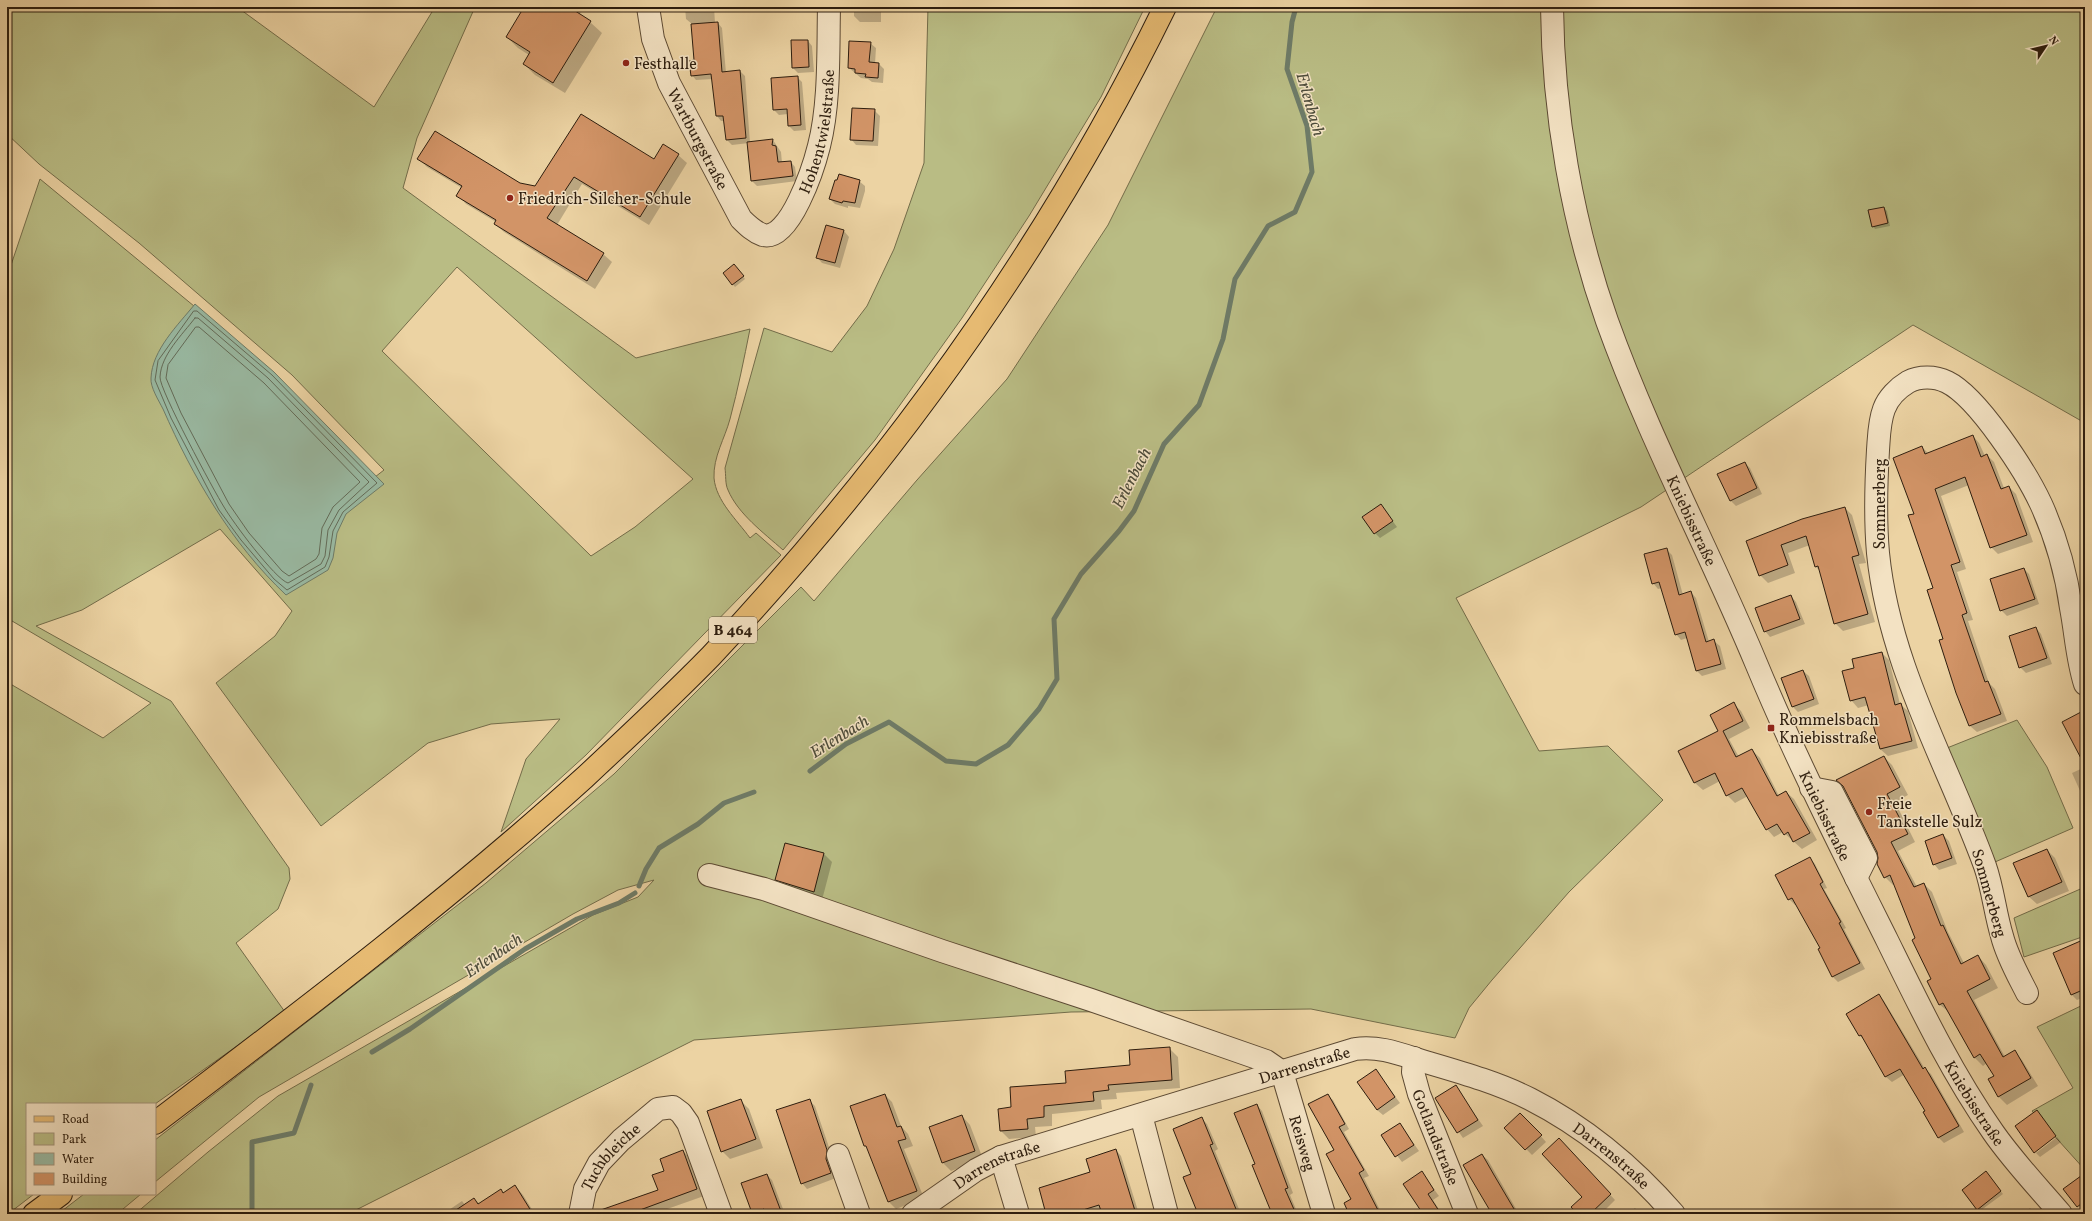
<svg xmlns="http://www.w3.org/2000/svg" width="2092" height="1221" font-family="Vollkorn,serif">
  <rect width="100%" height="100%" fill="#ecd3a3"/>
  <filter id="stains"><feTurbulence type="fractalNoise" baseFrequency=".005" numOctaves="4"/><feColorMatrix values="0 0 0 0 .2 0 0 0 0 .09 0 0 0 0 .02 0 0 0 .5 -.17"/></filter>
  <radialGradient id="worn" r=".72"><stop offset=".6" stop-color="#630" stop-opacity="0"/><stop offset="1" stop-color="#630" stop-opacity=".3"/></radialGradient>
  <path fill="#b9bc84" stroke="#736c49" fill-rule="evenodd" d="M7,7h230l137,100 61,-100h40l-58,131 -14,50 233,170 114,-29c-6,30 -12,60 -20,90 -5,19 -17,38 -16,59 2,23 23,42 36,60l6,-5 25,22 -195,200 -85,77 25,-73 34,-40 -69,5 -63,19 -107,83 -105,-143 59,-47 17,-25 -72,-82 -138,81 -46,16 135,75 118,167 1,11 -12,30 -42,34 49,69 -130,92h-128v90h7l-26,20 -1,-532 96,56 48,-35 -144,-85v-341l33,-98 200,165 135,133 9,-7 -92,-95 -153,-132 -100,-79 -32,-30zM457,267l236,212 -58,48 -44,29 -209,-205z
    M928,7h217l-44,90 -72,119 -67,102 -87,122 -92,110c-19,-17 -45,-36 -55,-60 -3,-6 -2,-15 -3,-22l39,-140 68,24 35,-46 27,-57 30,-86z
    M1217,7h868v416l-172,-98 -272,182 -185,91 83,153 69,-5 55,54 -94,92 -77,88 -23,28 -14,30 -144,-29 -240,3 -377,28 -346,174h-213l73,-62 70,-56 315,-181 45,-18 16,-17 -36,10 -45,24 -314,183 -104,85v-42l331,-257 128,-109 187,-187 13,14 103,-121 90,-101 101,-154z
    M2017,720l30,47 26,61 -78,34 -48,-114z
    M2085,887v49l-61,21 -10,-39z
    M2085,1004v166l-53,-59 41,-23 -36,-61z
    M84,1194h57l-24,20h-59z"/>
  <path fill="#99b9a2" stroke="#6e7b67" d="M195,304l79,68 110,112 -38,30 -9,19 -4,25 -5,12 -42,25c-55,-52 -93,-118 -123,-186 -4,-8 -13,-22 -12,-31 1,-28 27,-53 44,-74z"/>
  <path fill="#0003" d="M525,7h59l-5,8 11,7 12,11 -37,60 -30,-18 -11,-11 5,-9 -11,-7 -11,-11z
    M685,7h29l1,16h3l4,5 4,45 14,-2 5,5 5,67 23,-3 8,12 1,11 9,-1 4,5 2,14 -40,5 -5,-5 -3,-38 -17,2 -5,-5 -2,-19h-4l-4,-5 -4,-37 -17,1 -4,-5 3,-14 -3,-37 -6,-5z
    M854,7h27v15h-21l-6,-6z
    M808,41l4,5 2,26 -16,1 -5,-5z
    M870,43l6,5 -1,16h4l5,5 -1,14 -11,-1 -4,-3 -7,-1 -12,-10z
    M797,77l5,5 4,48 -12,1 -5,-5 -1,-12 -9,1 -5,-5z
    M874,110l6,6 -2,30 -22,-1 -5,-6z
    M581,115l73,45 24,-5 9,8 -38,62 -67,-41 -25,41 46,29 9,8 -17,27 -91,-57 -9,-8 1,-2 -30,-18 -8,-9 4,-7 -35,-21 -8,-8 116,29z
    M859,181l6,5v5l-5,17 -12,-2v2l-13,-4 -5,-5z
    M1884,208l3,3 3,15 -15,3 -2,-3z
    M844,231l5,6 -9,31 -18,-5 -5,-6z
    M737,267l8,12 -10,8 -11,-14z
    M1973,436l6,7 6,13 2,-1 7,7 10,26 5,-1 7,7 17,48 -35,12 -7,-7 -22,-62 -28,11 25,73 -9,3 16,48 -5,1 21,62 6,6 12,32 -30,11 -7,-6 -26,-86 -10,-51 -19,-75 7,-67 6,6z
    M1745,463l5,5 12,26 -26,12 -5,-5 -12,-26z
    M1381,505l16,22 -17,11 -5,-5z
    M1845,508l7,7 14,48 -7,1 16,58 -32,9 -8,-8 -15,-52 -4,-4 -6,-22 -22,8 7,20 -27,10 -8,-8 -12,-33z
    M1666,549l6,6 11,40 8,-3 5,6 13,44 5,-1 6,5 6,23 -24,7 -5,-5 -10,-33 -6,2 -5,-6 -14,-46 -4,1 -5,-6z
    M2024,569l5,5 10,30 -32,12 -6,-6z
    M1791,596l5,6 9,22 -35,13 -5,-6z
    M2036,628l5,6 11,30 -26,9 -6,-6z
    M1882,653l7,7 11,44 8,7 10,37 -30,8 -8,-7 -11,-44 -11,3 -7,-8 5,-31z
    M1803,671l6,5 10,28 -21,8 -5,-5 -11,-28z
    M1734,704l7,7 9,17 -21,11 10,18 13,-7 8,8 19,38 7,-4 8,7 23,41 -15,9 -19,-17 -9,5 -7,-8 -19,-33 -13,7 -8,-8 -7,-14 -17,9 -8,-7 -16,-31 40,-21z
    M1884,757l8,8 16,30 -13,7 20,40 -17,9 19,36 7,-3 8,8 16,40 16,31 14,-7 8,9 12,23 -24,12 31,57 9,-5 8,8 16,26 -31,19 -8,-8 -10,-17 6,-4 -8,-13 -4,3 -9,-9 -25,-45 -9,-7 -11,-24 3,-1 -37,-96 -2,1 -8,-8 -7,-25 -33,-63 -8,-9z
    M2085,767v35l-13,-29z
    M1943,835l6,6 8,23 -18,6 -5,-6z
    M2047,850l8,8 14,33 -32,13 -9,-8z
    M824,854l8,8 -10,38 -37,-12 -8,-9z
    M1810,858l5,6 12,24 -3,1 22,39 -2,1 21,40 -27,13 -5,-5 -14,-27 2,-1 -25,-45 -1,1 -6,-6z
    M2085,940v57l-8,3 -5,-5z
    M1879,996l5,5 41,68 6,5 33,58 -20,11 -5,-5 -15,-25 3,-2 -22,-37 -13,8 -6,-5 -20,-36 -6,-5 -13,-21z
    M1169,1048l9,9 2,31 -64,5 1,6 -16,1 1,9 -50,5v12l-17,1 1,10 -27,2 -8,-8 11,-23 119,-42z
    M1376,1071l24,32 -17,12 -6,-5z
    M1455,1086l28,40 -20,12 -27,-39z
    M885,1095l7,7 9,24 7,8 5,12 -9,3 20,49 -28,11 -7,-7 -21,-54 -3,-3z
    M1327,1095l6,5 16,29 -5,3 25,44 -5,2 18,36h-32l3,-14 -18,-50z
    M809,1100l6,6 17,50 4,22 -29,11 -5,-6z
    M741,1101l8,8 14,39 -33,11 -8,-8z
    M1257,1105l5,6 31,82 -3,2 8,19h-25l-17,-49z
    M962,1116l8,9 13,34 -32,12 -8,-8z
    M1202,1119l5,5 11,25 -3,2 26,63h-39z
    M1526,1119l20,23 -14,13 -26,-27z
    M1400,1124l19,27 -17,11 -20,-26z
    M2057,1137l4,5 -21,15 -4,-4z
    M1565,1145l50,55 -14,14h-22l4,-17z
    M1116,1150l5,6 18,58h-90z
    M683,1151l7,7 14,38 -51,18h-47l53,-24 7,-19z
    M1482,1155l6,5 31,54h-27z
    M1422,1173l17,23 -6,4 9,14h-18z
    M2085,1174v37l-2,1 -18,-23z
    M767,1175l5,5 11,29 -14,5h-15l-1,-1z
    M1988,1175l15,19 -23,17 -2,-2z
    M515,1186l8,9 12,19h-92l19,-13 3,4 9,-6 6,5 21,-13 3,3z
    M1635,1208l6,6h-14z
    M2030,1208l6,6h-14z
    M835,1209l5,5h-20z
    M433,1210l4,4h-11z"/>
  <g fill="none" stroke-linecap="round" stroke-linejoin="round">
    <path stroke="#636b58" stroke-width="1" d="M194,311h3l75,64 105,108 -34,29 -10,19 -4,26 -4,10 -38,23 -13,-11 -33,-39 -22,-30 -48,-92 -16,-38 3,-19z
      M195,318h3l70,60 101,104 -30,28 -11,20 -3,26 -4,8 -33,19c-13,-4 -56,-62 -64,-76 -10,-16 -65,-118 -64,-130 1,-22 22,-42 35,-59z
      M196,327h3l65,56 96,99 -27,25 -11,21 -3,26 -3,5 -27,17 -7,-5 -33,-38 -20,-29 -48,-91 -15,-35 2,-13z"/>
    <path stroke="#6e7b67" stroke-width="5" d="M810,771l36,-27 43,-22 57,39 30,3 32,-19 31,-36 18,-30 -3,-60 27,-45 38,-43 15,-20 30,-67 35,-39 24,-66 12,-60 33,-53 27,-14 17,-40 -5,-46 -20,-57 5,-47 4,-15
      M639,886l7,-17 13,-21 39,-24 26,-21 30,-11
      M372,1052l38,-23 115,-80 52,-30 42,-16 16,-10
      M252,1214v-72l42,-9 17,-48"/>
  </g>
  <path fill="#d29467" stroke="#2d1d0e" d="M524,7h45l22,14 -38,62 -30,-19 7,-12 -24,-15z
    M718,22l4,50 18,-2 6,68 -20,2 -3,-24h-7l-5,-42 -20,2 -2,-15 5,-1 -3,-36z
    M791,40h17l1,27 -17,1z
    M849,41l22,1 -2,20 10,1 -1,15 -13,-1 1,-3 -11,-1v-4l-7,-1z
    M798,76l3,49 -13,1 -1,-17 -14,1 -2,-32z
    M852,108l23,1 -2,32 -23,-1z
    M581,114l73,45 9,-15 16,10 -39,63 -66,-40 -27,41 57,35 -17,28 -93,-57 2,-4 -40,-24 6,-10 -45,-27 18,-28 85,52 15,3z
    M773,139l-1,6 4,1 2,16 13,-1 2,15 -42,5 -4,-39z
    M839,174l21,6 -5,23 -12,-2 -1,2 -13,-4 6,-19h2z
    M1884,207l4,16 -16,4 -4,-17z
    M826,225l18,5 -9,33 -19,-5z
    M734,264l10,12 -12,9 -9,-12z
    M1973,435l8,22 6,-3 14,35 8,-3 18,49 -37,13 -25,-71 -30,12 25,73 -9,3 16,48 -5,2 23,67 3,-1 13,33 -32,12 -13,-33 -17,-53 4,-1 -16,-49 6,-2 -25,-73 6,-1 -21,-56 29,-12 3,8z
    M1745,462l12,26 -27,13 -13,-27z
    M1381,504l12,17 -19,13 -12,-17z
    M1845,507l14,48 -7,2 16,57 -34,10 -16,-58 -3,1 -9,-31 -25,9 7,20 -29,11 -13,-35 56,-22z
    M1667,548l12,47 12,-4 15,51 8,-3 7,25 -25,7 -11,-39 -10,3 -16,-53 -7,2 -8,-30z
    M2024,568l11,31 -35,12 -10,-32z
    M1791,595l9,24 -36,13 -9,-24z
    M2036,627l11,31 -28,10 -10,-32z
    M1882,652l13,53 6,-2 11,38 -32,8 -15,-52 -15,4 -8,-30 12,-3 -2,-9z
    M1803,670l11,29 -22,8 -11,-29z
    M1734,702l9,19 -20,10 13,26 16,-8 25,47 9,-5 24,42 -17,9 -5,-10 -4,3 -7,-11 -11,6 -24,-42 -16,8 -11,-23 -21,10 -16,-32 40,-20 -8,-16z
    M2081,712l4,8v46l-23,-44z
    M1884,756l16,31 -13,7 21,40 -17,8 23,45 10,-4 17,43 2,-1 18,39 17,-9 12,24 -23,12 36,66 12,-7 16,28 -33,19 -10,-18 6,-3 -14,-22 -6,4 -31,-55 -4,2 -12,-24 4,-2 -19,-39 3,-2 -25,-63 -6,3 -7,-14 1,-6 -1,-6 -34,-66 -7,-6z
    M1943,834l9,24 -19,7 -8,-24z
    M785,843l39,10 -10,39 -39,-12z
    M2047,849l15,33 -34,15 -15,-34z
    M1810,857l13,25 -3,2 21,38 -2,1 21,40 -28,14 -14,-28 2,-1 -28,-50 -4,2 -13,-25z
    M2085,939v50l-14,6 -18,-42z
    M1879,994l44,75 2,-2 34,59 -21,12 -15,-26 2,-1 -25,-42 -15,8 -24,-42 -2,1 -13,-22z
    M1170,1047l2,33 -64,5 1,5 -16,2 1,9 -50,5v11l-17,2 1,10 -28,2 -2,-22 13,-2 -1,-20 56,-4 -1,-12 65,-6 -1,-15z
    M1376,1069l19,28 -18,13 -20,-28z
    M1456,1085l22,35 -21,13 -22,-35z
    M885,1094l12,33 4,-1 5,13 -8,2 19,50 -29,11 -22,-56h-2l-14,-40z
    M1328,1094l17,30 -6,3 25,43 -5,3 21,41h-31l-5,-11 7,-4 -25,-45 8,-4 -26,-46z
    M741,1099l15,40 -35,13 -14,-41z
    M810,1099l17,51 -1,9 5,14 -30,11 -25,-74z
    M1257,1104l31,84 -3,1 11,25h-24l-20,-49 3,-1 -21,-51z
    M2037,1110l19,26 -22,17 -19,-27z
    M1520,1113l22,22 -17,15 -21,-22z
    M962,1115l13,36 -33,12 -13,-36z
    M1202,1117l11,27 -3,1 28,69h-40l-15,-37 8,-3 -18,-45z
    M1400,1123l14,22 -19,12 -14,-22z
    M1559,1138l52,56 -21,20h-13l-6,-7 11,-10 -40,-43z
    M1116,1149l20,65h-34l-3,-9 -29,9h-24l-7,-26 51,-16 -4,-13z
    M683,1150l14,39 -57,21 1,4h-46v-2l63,-22 -6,-15 12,-4 -4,-12z
    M1482,1154l12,21 23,39h-25l-29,-49z
    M1422,1171l12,19 -6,4 13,20h-18l-20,-30z
    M1986,1171l15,20 -24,19 -15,-20z
    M2085,1173v28l-8,6 -14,-18z
    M767,1174l15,40h-17l-1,-5 -12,4 -11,-30z
    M515,1185l18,29h-83l24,-16 4,6 23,-15 2,4z"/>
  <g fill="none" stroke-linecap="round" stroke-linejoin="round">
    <g stroke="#5d4a33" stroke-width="24">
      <g id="minor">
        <path id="s1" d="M648,7l5,32 16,44 72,136c6,6 13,13 22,16 27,7 51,-69 56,-89 11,-43 9,-95 10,-139"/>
        <path id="s2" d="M1552,7c1,105 20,215 55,314 42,117 101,227 149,342 39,94 85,185 131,277 32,65 64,132 106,192 20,29 45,55 68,82"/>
        <path d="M1811,788l21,4 34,66 -10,20"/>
        <path id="s3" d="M709,875l55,14 178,62 149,49 175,61 16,11 42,142"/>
        <path d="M2027,993c-9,-18 -20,-37 -25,-57 -7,-23 -9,-47 -17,-70 -38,-104 -96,-201 -107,-313 -3,-34 -2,-69 0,-103 1,-13 1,-28 6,-41 4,-11 14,-21 24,-27 11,-6 27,-6 39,0 31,15 79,90 94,122 15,33 25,68 30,104 5,26 6,51 14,76"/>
        <path id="s4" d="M1414,1058l-1,14 6,22 48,120"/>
        <path d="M1141,1115l26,99"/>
        <path d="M838,1155l21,59"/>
        <path d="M1001,1157l17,57"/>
        <path id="s5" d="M580,1214l5,-25 14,-26 22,-23 37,-31 15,-2 8,6 7,10 33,91"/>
        <path id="s6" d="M913,1214l63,-44 25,-13 354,-108c26,-4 50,7 74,14 34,10 69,20 101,36 55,28 104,69 144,115"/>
      </g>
    </g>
    <g stroke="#2d1d0e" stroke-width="24">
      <path id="major" d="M155,1123c146,-111 293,-222 429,-345 43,-40 86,-80 127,-122 181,-193 337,-410 454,-649
        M34,1214l27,-20"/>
    </g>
    <use href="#minor" stroke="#f3e2c3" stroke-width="22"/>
    <use href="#major" stroke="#e6ba72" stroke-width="22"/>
  </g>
  <g fill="#8f2418" stroke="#f3e2c3" stroke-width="1.5">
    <circle cx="626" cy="63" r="4"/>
    <circle cx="510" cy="198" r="4"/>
    <rect x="1767" y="724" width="8" height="8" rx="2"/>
    <circle cx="1869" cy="812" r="4"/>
  </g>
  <g text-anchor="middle" stroke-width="3" stroke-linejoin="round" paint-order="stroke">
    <rect fill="#f3e2c3" stroke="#685844" stroke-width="1" x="709" y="617" width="48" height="26" rx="3"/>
    <g font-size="15" font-weight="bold" fill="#2d1d0e">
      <text x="733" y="635">B 464</text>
    </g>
    <g font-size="16" fill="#2d1d0e" stroke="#f3e2c3" text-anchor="start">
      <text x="634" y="69">Festhalle</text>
      <text x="518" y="204">Friedrich-Silcher-Schule</text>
      <text x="1779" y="725">Rommelsbach<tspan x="1779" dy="18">Kniebisstraße</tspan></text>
      <text x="1877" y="809">Freie<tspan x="1877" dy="18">Tankstelle Sulz</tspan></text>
    </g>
    <g font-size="16" fill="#2d1d0e" stroke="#f3e2c3">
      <text dy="6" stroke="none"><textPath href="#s1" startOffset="386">Hohentwielstraße</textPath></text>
      <text dy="6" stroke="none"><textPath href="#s1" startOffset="142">Wartburgstraße</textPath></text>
      <text transform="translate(1879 504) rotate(-90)" y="6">Sommerberg</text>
      <text dy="6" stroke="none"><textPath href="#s2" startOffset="537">Kniebisstraße</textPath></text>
      <text dy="6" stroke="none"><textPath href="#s2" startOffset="861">Kniebisstraße</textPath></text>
      <text transform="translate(1990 893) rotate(74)" y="6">Sommerberg</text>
      <text dy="6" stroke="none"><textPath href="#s6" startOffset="422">Darrenstraße</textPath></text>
      <text dy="6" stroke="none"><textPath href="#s2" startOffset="1185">Kniebisstraße</textPath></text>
      <text dy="6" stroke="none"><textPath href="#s4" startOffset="83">Gotlandstraße</textPath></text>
      <text dy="6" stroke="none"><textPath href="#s3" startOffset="681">Reisweg</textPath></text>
      <text dy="6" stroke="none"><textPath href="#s6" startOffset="758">Darrenstraße</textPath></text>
      <text dy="6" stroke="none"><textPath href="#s5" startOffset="67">Tuchbleiche</textPath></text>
      <text dy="6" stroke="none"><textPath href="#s6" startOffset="98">Darrenstraße</textPath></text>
    </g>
    <g font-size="17" font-style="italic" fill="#4d4c3a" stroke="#f3e2c3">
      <text transform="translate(1311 104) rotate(74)" y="6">Erlenbach</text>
      <text transform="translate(1131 478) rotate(-63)" y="6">Erlenbach</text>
      <text transform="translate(839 736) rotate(-32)" y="6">Erlenbach</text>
      <text transform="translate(493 955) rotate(-34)" y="6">Erlenbach</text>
    </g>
  </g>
  <rect width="2092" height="1221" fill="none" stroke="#ecd3a3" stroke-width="24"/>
  <rect x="8" y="8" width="2076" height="1205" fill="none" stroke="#2d1d0e" stroke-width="2"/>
  <rect x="12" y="12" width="2068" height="1197" fill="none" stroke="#2d1d0e"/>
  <rect x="26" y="1103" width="130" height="92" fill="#f3e2c3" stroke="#a4937b"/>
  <rect x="34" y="1116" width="20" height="6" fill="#e6ba72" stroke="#a4937b"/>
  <text x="62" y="1123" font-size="12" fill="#2d1d0e">Road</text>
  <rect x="34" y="1133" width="20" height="12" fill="#b9bc84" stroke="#a4937b"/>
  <text x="62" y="1143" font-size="12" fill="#2d1d0e">Park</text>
  <rect x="34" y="1153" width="20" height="12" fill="#99b9a2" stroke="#a4937b"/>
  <text x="62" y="1163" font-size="12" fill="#2d1d0e">Water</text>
  <rect x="34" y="1173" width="20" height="12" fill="#d29467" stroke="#a4937b"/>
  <text x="62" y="1183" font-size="12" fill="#2d1d0e">Building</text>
  <g transform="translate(2046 46) rotate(55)" stroke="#f3e2c3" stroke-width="3" paint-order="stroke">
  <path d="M0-3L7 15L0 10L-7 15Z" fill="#2d1d0e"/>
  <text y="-6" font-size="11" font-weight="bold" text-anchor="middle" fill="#2d1d0e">N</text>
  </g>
  <rect width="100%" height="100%" filter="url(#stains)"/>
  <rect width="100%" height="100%" fill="url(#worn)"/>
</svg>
